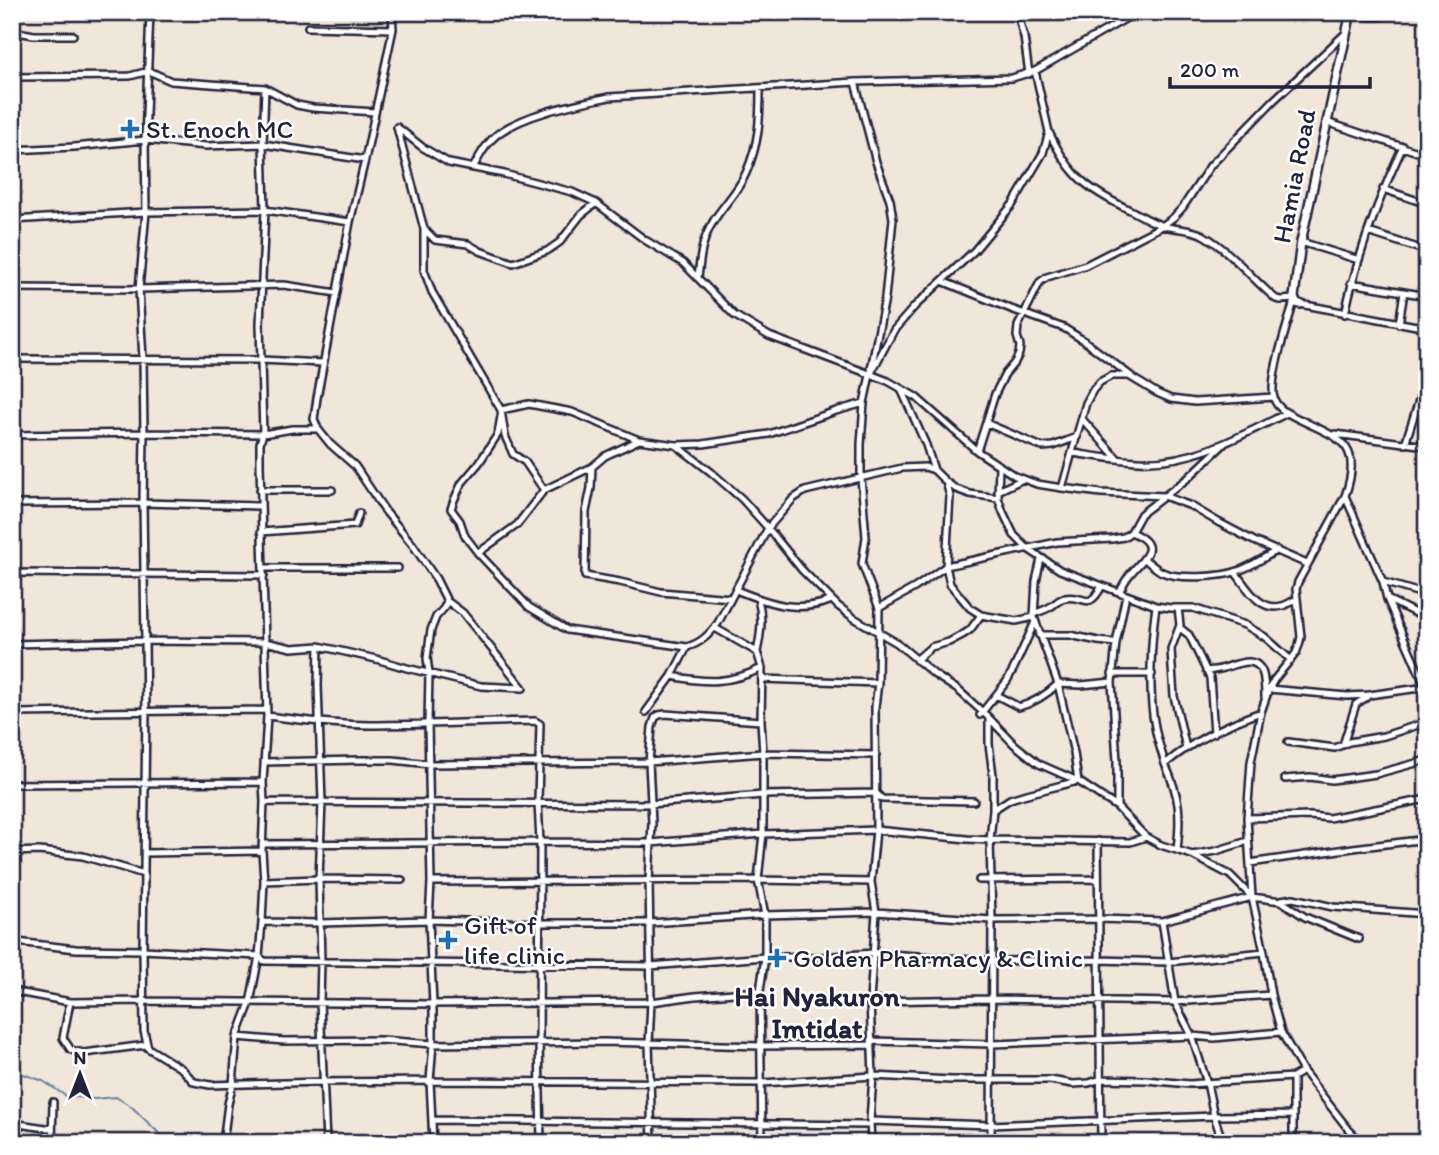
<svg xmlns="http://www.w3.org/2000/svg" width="1439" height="1155" font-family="Itim,sans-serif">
  <rect width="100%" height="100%" fill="#f1e6da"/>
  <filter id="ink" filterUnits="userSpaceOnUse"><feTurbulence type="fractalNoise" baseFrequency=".0143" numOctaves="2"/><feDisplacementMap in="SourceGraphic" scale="14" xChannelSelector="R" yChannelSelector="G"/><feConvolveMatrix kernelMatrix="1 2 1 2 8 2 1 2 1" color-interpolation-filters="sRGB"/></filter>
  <g filter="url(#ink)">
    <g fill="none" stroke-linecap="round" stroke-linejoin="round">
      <path stroke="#6382a5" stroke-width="2" d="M12,1070l31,11 23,15 28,3 22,-2 16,10 37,36"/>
      <g stroke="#22223b" stroke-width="10">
        <path id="street" d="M150,12l-5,128 1,72 -7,77 4,70 1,74 -1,70 3,208 -3,239 1,81 4,17 34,21 12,13 16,3 114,-3 106,-1 332,2 111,-7 78,4h99l23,4 16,-1 12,-4 45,1 43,4 104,-7 10,-6
          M392,12l1,17 -28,131 -15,62 -33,176 -3,21 4,10 12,15 25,22 30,45 28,34 23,34 11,22 16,12 60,75
          M1017,12l7,25 5,37
          M1356,12c13,7 25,5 38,0
          M1019,17l59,-1 41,-4
          M308,27l85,2
          M12,31l22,4h39
          M12,77l118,-1 19,-5 22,10 94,7 32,17 16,3 62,4
          M855,82l21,80 14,38 3,19 -8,79 -14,71
          M1326,122l101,33
          M397,127l25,20 27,16 55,11 68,18 24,11 49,37 38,23 51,52 35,21 119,45 28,16 61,54 38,25 22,8 25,4 39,5 63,3 27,10 27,16 36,19 53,23
          M397,127l27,102v41l8,22 69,118 28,-6 43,8 67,28 37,5 27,-1 66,-10 67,-23 28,-8
          M1049,132c21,45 39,58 83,79 10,5 19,11 29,14 14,5 29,3 42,10 28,16 49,44 73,64l5,1 13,-1
          M12,150l62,-3 71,-7 61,6 57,-2 102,16
          M473,168c7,-13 14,-26 26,-35 28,-20 77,-29 110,-36l246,-15 157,-4 23,-7 102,-59
          M1383,189l44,15
          M12,220l134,-8 119,-2 85,12
          M424,229l11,11 33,4 12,7 33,12 34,-12 13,-9 21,-27 15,-12
          M1368,232l59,19
          M1301,242l58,18
          M698,278c2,-20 4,-39 15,-56 10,-17 25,-30 33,-49 13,-29 14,-53 14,-84
          M942,281l69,28 53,19 19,12 48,36
          M1351,283l76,13
          M12,288l127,1 145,-4 53,8
          M1294,301c-5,20 -28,83 -19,100 3,7 10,11 16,14 41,22 75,23 54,81l38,86 4,17 40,91
          M1300,304l127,24
          M1345,314c12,-58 33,-114 58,-168
          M1399,324l5,-32
          M12,359l249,1 62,3
          M901,389l25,56 8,25
          M501,410l4,26 8,18 12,8 19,28 -27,35 -39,28 51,54 38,23 120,17c14,-4 22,-12 31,-24l50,-95 25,-29 12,-8 97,-23 23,-1 9,3 12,12 10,7 14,5 28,4
          M1082,419l35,39
          M986,423l56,24 11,-1 24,-9
          M1335,434l92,12
          M12,435l132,-2 119,1 29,-5h26
          M1405,444l16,-50 6,-6
          M676,445l35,27 31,27 26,29 34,42 36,36 16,12 43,25 38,32 23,15 29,26 27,28 25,20 39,17 39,26 29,30 15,8 31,10 24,-4 32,-10
          M977,451l18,-57 10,-20 10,-12 4,-8 1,-8 -3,-10 1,-10 22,-44 7,-5 39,-12 76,-39 12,-9 9,-10 27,-41 64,-66 73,-68
          M1073,453c21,3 43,7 65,8 54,3 103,-25 149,-48
          M999,465l-1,33 5,14 11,23 14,14 32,21 96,36 15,2h22l52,17 20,12 26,23
          M592,467l-1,21 -5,24 -1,64 35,6 41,10 70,6
          M946,482l4,14 -4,70 4,18 20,24 11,7 35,6 18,-4
          M1062,488l24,-85 7,-13 7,-8 11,-6h18l28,17 14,6 24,3 79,-5
          M260,490h72
          M544,490l48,-23 13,-11 34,-16
          M998,491l25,-12
          M1345,496l-47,86 -2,7 5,48 -2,8 -3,8 -22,27 -5,9 -8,23 -10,50 -4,56 5,79 12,55 7,43 10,37 22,39 46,59 13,13
          M12,504l131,-1 117,3
          M261,532l94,-7 4,-12
          M478,553l-13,-17 -5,-15 -9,-12 3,-9 8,-17 17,-20 19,-29 3,-18
          M1144,559c6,4 12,10 18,13 17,8 59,5 76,-1 14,-5 26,-13 39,-21
          M263,568h135
          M1235,572c12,15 24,40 47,34 5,-1 10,-5 15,-7
          M12,573l252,2
          M1383,582l44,13
          M736,590c32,13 61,24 96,10
          M1119,592c3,-4 5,-10 9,-15 13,-18 37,-30 3,-45
          M1387,599l40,20
          M1156,606c-5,35 -8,87 -1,121 2,13 7,25 10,37 28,-23 62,-40 96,-52
          M879,608l37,-21 30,-21 111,-24 55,-3 12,-2 7,-5 10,-18 47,-36 36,-34
          M1178,608l2,17 -9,24 1,18 2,29 12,52
          M1034,614c6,-3 11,-4 16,-7 6,-3 8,-8 15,-9 21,-4 22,15 37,-12
          M715,628l42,24 5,16 -1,53 2,32v81l-5,46 7,35v42l-5,34 2,152
          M1180,628l9,7 21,43 4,55
          M1039,635h31l28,6 18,2
          M12,644l132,-3 121,1 27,6 27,-2 57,13 31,9 74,18 42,2
          M319,646l-1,39 4,117 -3,77 2,82 -1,41 6,141
          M757,652c4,-19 6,-35 1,-53
          M916,660l15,-13 18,-5 15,-8 6,-4 11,-15
          M1206,671c6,-1 12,-1 18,-3 13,-4 33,-14 39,6 2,8 2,16 2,24
          M1112,674h40
          M672,676c34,7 57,8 90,-8
          M762,679l116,4
          M1269,689l78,7 22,-1 58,-8
          M996,695l23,12c15,-4 27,-12 39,-23l23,1 31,-3
          M646,712l26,-36 15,-29
          M12,713l254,-3
          M980,715l27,-34 7,-13 21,-46
          M267,716c34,4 68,9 102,9 55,0 111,-3 166,-4l5,3 -2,78 2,40 -1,200 2,101
          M989,719v25l4,31v35l-3,30 2,80 -1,223
          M1288,742l47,6 14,-6 35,-6 43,-14
          M1343,745l13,-41 11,-7
          M264,762l95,-2h34l37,4 219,-2 114,-9 113,2
          M1165,764c15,33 16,50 12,86
          M1285,779l25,-2 22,3 44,-6 51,-14
          M12,784l251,-2
          M264,802l386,2 113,-9 113,-2 6,6 92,2
          M1117,807v-46l-5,-79 4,-39 10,-48
          M993,810l17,-11 13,-4 55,-14 -4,-28 -16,-69 -24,-67 2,-36 5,-22
          M1247,818l63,-2 19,2 98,-19
          M1098,841l3,302
          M263,844l277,-2 110,1 113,-9 113,-4 91,9 23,1 140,2 16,-5
          M12,852l27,-1 44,5 61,18
          M145,853l117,-2
          M1192,855l38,20 22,22
          M1250,863l103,-15 74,-9
          M979,880l119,-1
          M264,881l55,-2 83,1
          M431,882l327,-2 113,2
          M1281,900l12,-2 40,9 94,7
          M262,922l58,1 109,-3 110,3h111l115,-8 111,-3 116,8 107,-1 63,2
          M17,942l59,7 67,1 116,6 5,5 386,5 115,-9h57l51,-4 118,8 109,-1 68,2 96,-10
          M12,991l58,11 74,-1 289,3 218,-2 44,-6 65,-5
          M870,1001l120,-2 185,3 96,-7
          M70,1002l-7,36 8,12 13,3 62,-8
          M237,1037l47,4 97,-1 52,4 171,-2 157,4 110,-1
          M871,1041l121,3 200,-8 22,2 67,-6
          M433,1120l437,5
          M870,1121l121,4 223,-9 79,-1
          M12,1123l40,6
          M52,1143l1,-41
          M223,1143l5,-39 5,-20 4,-47 13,-34 9,-47 3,-34 2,-41 -2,-30 2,-49 -1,-20 4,-66 -7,-251v-22l3,-9 -3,-110 5,-114 -2,-66 2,-56
          M433,1143l-3,-62 3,-37v-40l-4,-84 2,-38 -3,-159 1,-50 -2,-15 4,-28 5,-13 8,-9 3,-7
          M652,1143l-3,-100 2,-41 -2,-121 3,-58 -3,-61 3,-35 3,-9 4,-3 6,-1 96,7
          M871,1143l-1,-22 3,-45 -3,-75 6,-89 -5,-30 5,-52 -1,-123 3,-24 1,-75 -17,-44 4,-27 -5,-59v-34l3,-41 6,-28 24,-45 21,-24 59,-55 39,-47 30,-51 6,-21 -14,-61
          M1223,1143l-9,-27 -7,-33 -15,-47 -17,-34 -13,-81 90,-24 29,4 24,16 54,22
          M1293,1143v-66"/>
      </g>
      <g stroke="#22223b" stroke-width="12">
        <path id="secondary" d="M1300,304l-4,-1 -2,-6 7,-55 50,-230"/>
      </g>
      <use href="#street" stroke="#fff" stroke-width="5"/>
      <use href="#secondary" stroke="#fff" stroke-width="7"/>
    </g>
  </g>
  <g fill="#1f6fb2" stroke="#fff" stroke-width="2.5">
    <path d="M126.5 118.5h7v7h7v7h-7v7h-7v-7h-7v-7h7z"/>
    <path d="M444.5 929.5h7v7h7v7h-7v7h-7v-7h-7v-7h7z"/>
    <path d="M773.5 947.5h7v7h7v7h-7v7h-7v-7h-7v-7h7z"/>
  </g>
  <g text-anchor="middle" stroke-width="5" stroke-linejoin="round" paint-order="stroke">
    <g font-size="26" fill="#22223b" stroke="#fff" text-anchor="start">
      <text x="146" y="138">St. Enoch MC</text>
      <text x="464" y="934">Gift of<tspan x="464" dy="30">life clinic</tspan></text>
      <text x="793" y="967">Golden Pharmacy &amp; Clinic</text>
    </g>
    <g font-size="26" fill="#22223b" stroke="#fff">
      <text transform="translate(1294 176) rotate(-79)" y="9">Hamia Road</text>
    </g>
    <g font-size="28" font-weight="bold" fill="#22223b" stroke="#fff">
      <text x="817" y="1006">Hai Nyakuron<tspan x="817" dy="32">Imtidat</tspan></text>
    </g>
  </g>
  <rect width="1439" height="1155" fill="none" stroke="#fff" stroke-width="42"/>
  <rect x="21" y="21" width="1397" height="1113" fill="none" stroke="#22223b" stroke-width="2.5" filter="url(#ink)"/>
  <g transform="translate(80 1074)" stroke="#ffffff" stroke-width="5" paint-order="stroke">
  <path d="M0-5L12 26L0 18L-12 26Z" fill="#22223b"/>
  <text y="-10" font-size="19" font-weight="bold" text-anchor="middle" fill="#22223b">N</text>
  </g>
  <path d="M1170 77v10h200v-10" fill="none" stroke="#22223b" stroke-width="3.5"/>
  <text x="1180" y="77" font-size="21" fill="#22223b" stroke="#ffffff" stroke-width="5" paint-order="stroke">200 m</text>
</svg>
